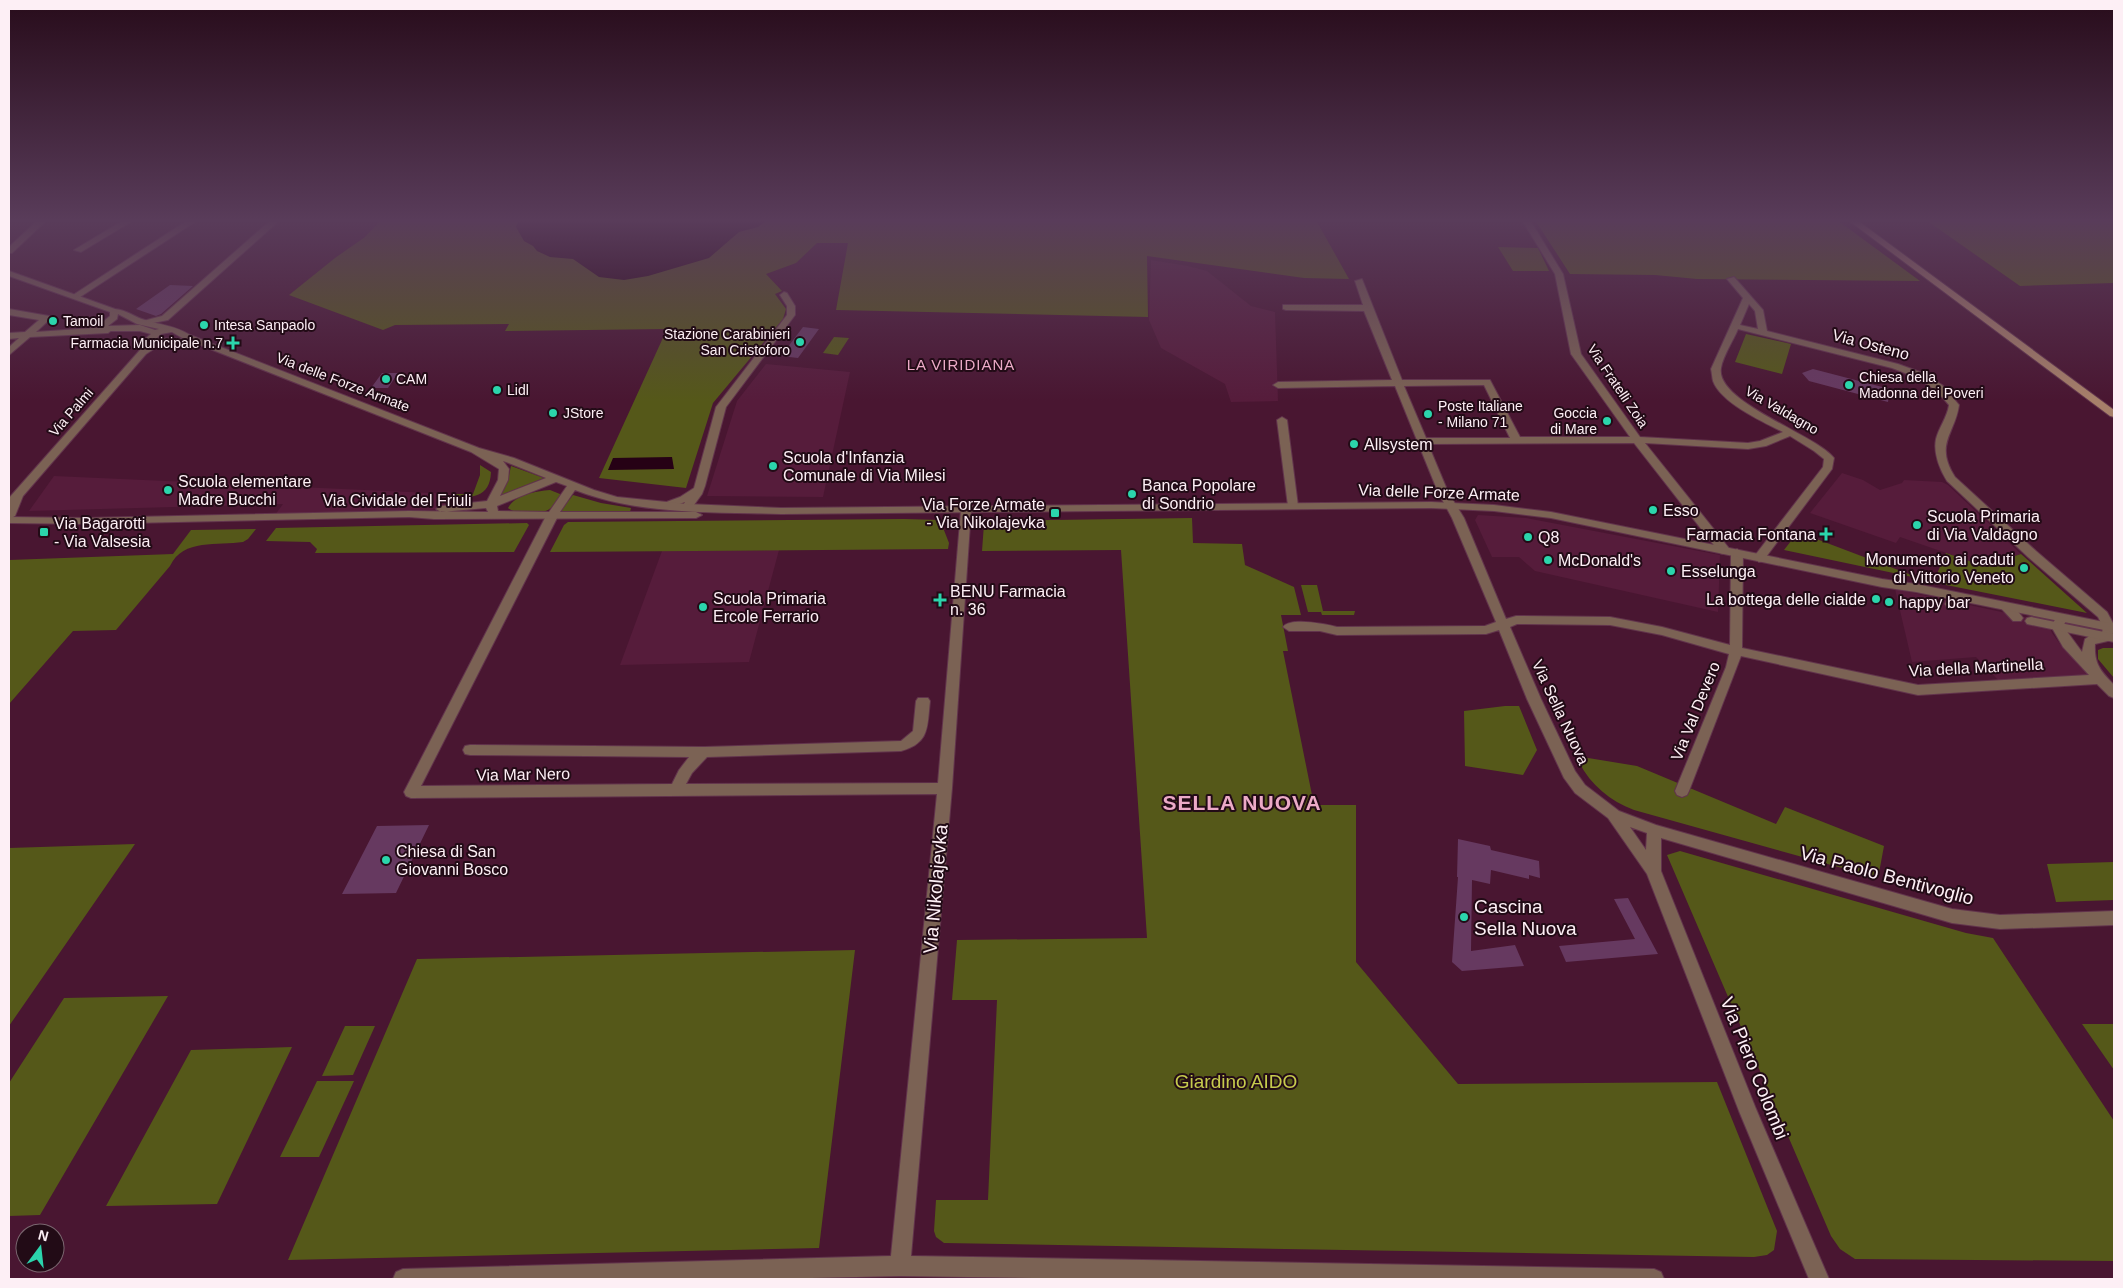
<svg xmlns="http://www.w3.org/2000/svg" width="2123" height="1288" font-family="Arial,sans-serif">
  <rect width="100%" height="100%" fill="#491631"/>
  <path fill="#561c3b" d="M1151,260l37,6 19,5 44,35 24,6 3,89 -47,1 -6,-18 -64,-36 -12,-28z
    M766,364l84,8 -27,125 -116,-1 30,-95z
    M1842,473l21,7 17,10 22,-7 2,-3 38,2 6,3 73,69 -37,12 -84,-29 -4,6 -86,-30z
    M54,476l399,18 -10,14 -26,4 -142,3 8,-11 -254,7z
    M1478,515l48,3 194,37 -2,57 -183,-41 -16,-14h-27l-17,-37z
    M779,550l-30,112 -129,3 42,-114z
    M1895,589l153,33 4,11 8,11 30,31 -90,7 -24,-25 -64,5z"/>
  <path fill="#555819" d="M381,220h935l33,59 -45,-1 -157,-22 1,61 -312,-7 12,-67h-31l-21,20 -30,11 16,17 -7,3 11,15 -3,10 -70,84 -27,85 -87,-10 68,-149 -162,2 4,-7 -114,1 -12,5 -94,-35 46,-37 30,-21z
    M1535,220h302l83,61 -223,-2 -42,-4 -85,-1z
    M1926,220h188v63l-94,3z
    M1498,247l40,1 11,23h-36z
    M1746,334l45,10 -9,30 -47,-12z
    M834,337l15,1 -11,17 -15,-2z
    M480,465l11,7c-1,27 -20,25 -41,26l3,-4h20l7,-19z
    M511,466l33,12 -43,17 7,-15z
    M550,490l10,4v4c-4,4 -7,9 -12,12 -10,5 -32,5 -40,-2 7,-13 28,-17 42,-18z
    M573,495l28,8 30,5 -1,4 -70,-1z
    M1192,518l1,25 49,1 3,21 49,22 7,28h-20l7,36h-5l31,154h42v157l102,122 259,-2 60,149 -3,19 -7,5 -13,2 -810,-14 -8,-6 -2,-6 2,-31h52l9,-200h-45l5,-60 190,-2 -26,-388 -139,1 2,-27 4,-3z
    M904,519l36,1 9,23 -1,6 -398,3 14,-27 4,-3z
    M527,523l2,2 -15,27 -199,1 2,-4 -7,-7 -44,-1 10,-13z
    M256,529l-8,10 -5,3c-25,4 -60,-4 -73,24l-54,64 -43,1 -64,73v-144l164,-6 18,-24z
    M1798,532l124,47 -138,-29z
    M1946,553l38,13 37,-12 66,59 -141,-28 -10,-9z
    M1301,585h16l6,26h32l-1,4h-32l-1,-3h-13z
    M2103,648h11v30l-16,-19v-9z
    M1505,706h14l18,44 -14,25 -58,-9 -1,-55z
    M1576,756l61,10 139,58 9,-17 99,39 -6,32 -244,-68c-26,-10 -46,-27 -58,-54z
    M135,844l-126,182v-178z
    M1680,851l286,82 27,5 121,183v140l-259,-2 -15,-10 -9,-13 -164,-381z
    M2114,862v38l-58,2 -9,-38z
    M855,950l-36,298 -531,12 129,-301z
    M168,996l-128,219 -31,1v-133l55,-85z
    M2082,1024h32v46z
    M345,1026h30l-22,49 -31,1z
    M292,1047l-75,157 -111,2 85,-156z
    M317,1081h37l-35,76h-39z"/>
  <path fill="#260115" d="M519,220h248l-9,7 -19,5 -30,26 -61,18 -24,4 -25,-3 -26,-18 -23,-2 -13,-6 -4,-5 -9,-5 -8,-14z
    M672,457l2,12 -66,1 5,-12z"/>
  <path fill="#663960" d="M170,285l23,1 -32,28 -5,2 -20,-7z
    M803,327l16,2 -21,29 -17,-2z
    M1813,369l77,20 -2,13 -79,-21 -7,-8z
    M382,373h16l-10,15h-17z
    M429,825l-33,68 -54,1 35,-68z
    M1458,839l32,7 1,4 48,11 1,17 -11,-3v4l-38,-9 -1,14 -18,-4 -1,71 44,-6 9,21 -62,5 -10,-9 6,-85h-1z
    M1628,898l30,56 -92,8 -7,-16 76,-7 -21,-40z"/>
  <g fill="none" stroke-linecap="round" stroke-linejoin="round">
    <g stroke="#62344c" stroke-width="2">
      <path id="minor" d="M124,220h10l-53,32 -7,-2z
        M188,220h10l-121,79 -7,-2z
        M271,220h9l-112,100 -25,5v-4l19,-5z
        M1522,220h8l33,54 18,80 59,83 108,6 12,-2 23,-9c-20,-10 -62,-29 -70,-51 -1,-4 -1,-8 -2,-12l32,-71 -16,-19 7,-2 29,33 4,21 131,33 22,8 22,13 17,20c-4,29 -25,39 -4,72l81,74 71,61 7,13 -2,15 -17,4c-1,21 6,27 19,41v13l-5,-2 -12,-12 -179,11 -177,-39 -52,135 -2,4 -5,2 -5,-2 -2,-4 51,-124 3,-13 -67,-19 -52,-10 -93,-1 -7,3 31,72 34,72 10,14 34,26 37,14 296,84 48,6 114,-4v14l-114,4 -48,-6 -291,-85v33l95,238 73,170h-20l-70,-168 -92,-237 -39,-56 -33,-25 -11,-15 -37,-79 -28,-69 -13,4 -149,1 -17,-4h-31l-6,-4c7,-10 43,-3 54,0l148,-1 11,-4 -44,-104 -14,-26 -43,-106 -117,2 -5,-3 5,-3 114,-2 -28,-69 -78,-1 -3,-1v-4h80l-8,-24 7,-2 40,101h88l30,57h110l-59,-83 -16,-80zM1749,304l6,7 3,18 -18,-4zM1738,329l154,39c26,10 39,15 57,37 -2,13 -10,22 -13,34 -3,14 4,31 11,42l81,76 70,60 5,10 -1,6 -11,2 -6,4 -3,13 -19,-26 5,-8 -2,-3h-8l-7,11 12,21 26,28 -171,10 -176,-37 1,-95 -6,-4 -6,4 -1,92 -68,-18 -52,-10 -94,-1 -10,3 -42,-101 -16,-26 -20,-48 206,-1 86,110 4,1 6,-4 -2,-3 -83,-104 103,6 18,-3 24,-10 24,15 10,8 -1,8 -70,91 6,4 4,-1 69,-92 2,-11c-19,-24 -119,-56 -113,-90 2,-12 12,-27 17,-39zM1484,385l26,53h-84l-22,-52zM1630,827l17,6 -1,17z
        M784,292l3,1 8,13v9l-69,92 -21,79 -3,8 -11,15h-8l-1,-2 3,-5 -20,7 -4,-1 -1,-2 1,-2 19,-7 14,-9 22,-81 71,-92v-9l-7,-11z
        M9,309l40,7v4l-13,12 72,-5 4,3 -4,3 -78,4 -21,18v-8l10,-9 -10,1v-6l16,-1 14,-12 -30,-5z
        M160,338l3,1v4l-17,11 -123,142 -8,20 -6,3v-21l131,-148z
        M1282,417l5,3 11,86 -5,3 -5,-3 -11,-86z
        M966,507l5,3 -19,278 -41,468 743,13 7,3 3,7h-563l-201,-3 -133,3h-374l3,-7 7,-3 488,-13 46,-462 -526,4 -5,-2 -2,-4 142,-276 6,-3 6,3 -137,270 251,-2 7,-14 10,-13 -219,-2 -5,-1 -2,-4 2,-4 5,-1 234,2 197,-6 12,-10 3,-30 2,-3h10l2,3c-3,26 0,42 -29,50l-194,6 -15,16 -6,11 252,-1 23,-273z
        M1955,592l6,4 -6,11h-8l-2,-3 6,-11z
        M2006,603c7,2 13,9 17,15l-2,3h-8l-13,-14 2,-3z"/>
    </g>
    <g stroke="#62344c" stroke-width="2">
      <path id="tertiary" d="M38,220h9l-35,33h-3v-6z
        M9,271l106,38c12,1 19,8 30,11 16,5 31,6 45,15l289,113 35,10 80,32 23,7 70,7 94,4 650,-6 63,3 57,7 331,67 34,5 198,40v8l-198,-40 -34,-5 -331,-69 -57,-7 -63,-3 -650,6c-67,-2 -143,1 -206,-24l-15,22h136l6,3 -6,3 -262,1 -25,-2 -322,7 -78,-1v-6l78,1 322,-7 79,1 -2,-4 -45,4 -5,-3 5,-3 46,-5 11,-21 1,-11 -28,-17 -276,-109 -38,1 -12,-5 6,-5 -11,-3h-38l-3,-6 11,-9v-4l-101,-36zM118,314l19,10 22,5 -4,1 -15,-5 -32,1 9,-7zM172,332l12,7 -27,-1 4,-4zM503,461l3,1 40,16 -46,18 8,-16 1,-11zM556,482l11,4 -18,26 -51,-1 -1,-5z
        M2031,617l83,17v8l-87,-18 -2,-3 2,-3z"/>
    </g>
    <g stroke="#62344c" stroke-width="2">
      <path id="secondary" d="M1848,220h9l257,190v7l-4,-1z"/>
    </g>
    <use href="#minor" fill="#7b6254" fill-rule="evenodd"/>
    <use href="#tertiary" fill="#7b6254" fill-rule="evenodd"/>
    <use href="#secondary" fill="#a7806a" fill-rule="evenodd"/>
  </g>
  <linearGradient id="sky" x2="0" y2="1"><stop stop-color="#280c1b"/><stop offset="0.55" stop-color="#593c5a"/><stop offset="1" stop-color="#593c5a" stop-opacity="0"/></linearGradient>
  <rect width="2123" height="401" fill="url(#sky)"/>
  <g fill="#2bd5ac" stroke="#220b16" stroke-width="2">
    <circle cx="53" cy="321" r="5"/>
    <circle cx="204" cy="325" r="5"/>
    <circle cx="800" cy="342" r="5"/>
    <path d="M230.5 335.5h5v5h5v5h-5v5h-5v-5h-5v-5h5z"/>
    <circle cx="386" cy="379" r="5"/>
    <circle cx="1849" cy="385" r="5"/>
    <circle cx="497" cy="390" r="5"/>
    <circle cx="553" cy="413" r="5"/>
    <circle cx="1428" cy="414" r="5"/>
    <circle cx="1607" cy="421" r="5"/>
    <circle cx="1354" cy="444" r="5"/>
    <circle cx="773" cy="466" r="5"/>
    <circle cx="168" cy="490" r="5"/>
    <circle cx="1132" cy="494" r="5"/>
    <circle cx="1653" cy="510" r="5"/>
    <rect x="1050" y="508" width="10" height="10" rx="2.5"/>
    <circle cx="1917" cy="525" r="5"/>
    <rect x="39" y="527" width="10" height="10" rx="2.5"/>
    <path d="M1823.5 526.5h5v5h5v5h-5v5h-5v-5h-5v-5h5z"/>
    <circle cx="1528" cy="537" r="5"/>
    <circle cx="1548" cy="560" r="5"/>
    <circle cx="2024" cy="568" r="5"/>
    <circle cx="1671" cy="571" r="5"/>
    <circle cx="1876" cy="599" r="5"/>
    <path d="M937.5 592.5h5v5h5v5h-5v5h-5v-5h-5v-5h5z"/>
    <circle cx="1889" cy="602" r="5"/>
    <circle cx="703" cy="607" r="5"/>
    <circle cx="386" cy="860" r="5"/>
    <circle cx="1464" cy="917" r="5"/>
  </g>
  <g text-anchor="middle" stroke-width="4" stroke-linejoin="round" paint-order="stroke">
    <g font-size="14" fill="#fdeff5" stroke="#220b16" text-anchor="start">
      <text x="63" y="326">Tamoil</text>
      <text x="214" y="330">Intesa Sanpaolo</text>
      <text x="790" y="339" text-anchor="end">Stazione Carabinieri<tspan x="790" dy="16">San Cristoforo</tspan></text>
      <text x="223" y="348" text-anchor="end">Farmacia Municipale n.7</text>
      <text x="1859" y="382">Chiesa della<tspan x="1859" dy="16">Madonna dei Poveri</tspan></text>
      <text x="396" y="384">CAM</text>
      <text x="507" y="395">Lidl</text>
      <text x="1438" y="411">Poste Italiane<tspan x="1438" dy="16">- Milano 71</tspan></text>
      <text x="563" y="418">JStore</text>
      <text x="1597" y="418" text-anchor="end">Goccia<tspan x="1597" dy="16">di Mare</tspan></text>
    </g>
    <g font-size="14" fill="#fdeff5" stroke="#220b16">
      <text transform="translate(343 382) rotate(21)" y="5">Via delle Forze Armate</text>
      <text transform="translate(1618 386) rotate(56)" y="5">Via Fratelli Zoia</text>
      <text transform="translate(1782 410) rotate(30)" y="5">Via Valdagno</text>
      <text transform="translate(71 412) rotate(-49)" y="5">Via Palmi</text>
    </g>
    <g font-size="15" letter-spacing="1" fill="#ecaac7" stroke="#220b16">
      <text x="961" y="370">LA VIRIDIANA</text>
    </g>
    <g font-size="16" fill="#fdeff5" stroke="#220b16">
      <text transform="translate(1871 344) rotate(15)" y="6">Via Osteno</text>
      <text transform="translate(1439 492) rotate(2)" y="6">Via delle Forze Armate</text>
      <text x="397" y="506">Via Cividale del Friuli</text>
      <text transform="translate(1976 667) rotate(-3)" y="6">Via della Martinella</text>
      <text transform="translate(1695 711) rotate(-68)" y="6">Via Val Devero</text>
      <text transform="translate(1561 712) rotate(65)" y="6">Via Sella Nuova</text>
      <text transform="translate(523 774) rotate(-1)" y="6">Via Mar Nero</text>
    </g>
    <g font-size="16" fill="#fdeff5" stroke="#220b16" text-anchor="start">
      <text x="1364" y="450">Allsystem</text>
      <text x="783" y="463">Scuola d'Infanzia<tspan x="783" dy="18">Comunale di Via Milesi</tspan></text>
      <text x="178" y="487">Scuola elementare<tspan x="178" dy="18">Madre Bucchi</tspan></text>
      <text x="1142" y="491">Banca Popolare<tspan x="1142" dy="18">di Sondrio</tspan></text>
      <text x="1045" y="510" text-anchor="end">Via Forze Armate<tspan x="1045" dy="18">- Via Nikolajevka</tspan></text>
      <text x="1663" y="516">Esso</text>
      <text x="1927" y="522">Scuola Primaria<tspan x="1927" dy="18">di Via Valdagno</tspan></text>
      <text x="54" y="529">Via Bagarotti<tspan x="54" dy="18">- Via Valsesia</tspan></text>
      <text x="1816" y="540" text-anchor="end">Farmacia Fontana</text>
      <text x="1538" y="543">Q8</text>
      <text x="2014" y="565" text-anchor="end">Monumento ai caduti<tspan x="2014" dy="18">di Vittorio Veneto</tspan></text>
      <text x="1558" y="566">McDonald's</text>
      <text x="1681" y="577">Esselunga</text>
      <text x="950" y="597">BENU Farmacia<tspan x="950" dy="18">n. 36</tspan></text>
      <text x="713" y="604">Scuola Primaria<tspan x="713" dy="18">Ercole Ferrario</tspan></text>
      <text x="1866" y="605" text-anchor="end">La bottega delle cialde</text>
      <text x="1899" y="608">happy bar</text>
      <text x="396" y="857">Chiesa di San<tspan x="396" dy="18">Giovanni Bosco</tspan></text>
    </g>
    <g font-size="19" fill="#fdeff5" stroke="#220b16">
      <text transform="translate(1887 875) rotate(15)" y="7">Via Paolo Bentivoglio</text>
      <text transform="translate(935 889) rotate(-85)" y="7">Via Nikolajevka</text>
      <text transform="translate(1755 1068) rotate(68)" y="7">Via Piero Colombi</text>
    </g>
    <g font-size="19" fill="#fdeff5" stroke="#220b16" text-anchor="start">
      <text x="1474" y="913">Cascina<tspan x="1474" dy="22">Sella Nuova</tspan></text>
    </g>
    <g font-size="19" fill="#c6cb4d" stroke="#220b16">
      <text x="1236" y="1088">Giardino AIDO</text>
    </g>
    <g font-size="21" font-weight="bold" letter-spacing="1" fill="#ecaac7" stroke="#220b16">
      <text x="1242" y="810">SELLA NUOVA</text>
    </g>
  </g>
  <rect width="2123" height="1288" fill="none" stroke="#fdeff5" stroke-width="20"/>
  <g transform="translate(40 1248) rotate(15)"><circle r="24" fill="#220b16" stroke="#7a666f"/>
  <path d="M0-4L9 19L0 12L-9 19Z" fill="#2bd5ac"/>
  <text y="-8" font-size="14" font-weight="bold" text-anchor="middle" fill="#fdeff5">N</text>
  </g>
</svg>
